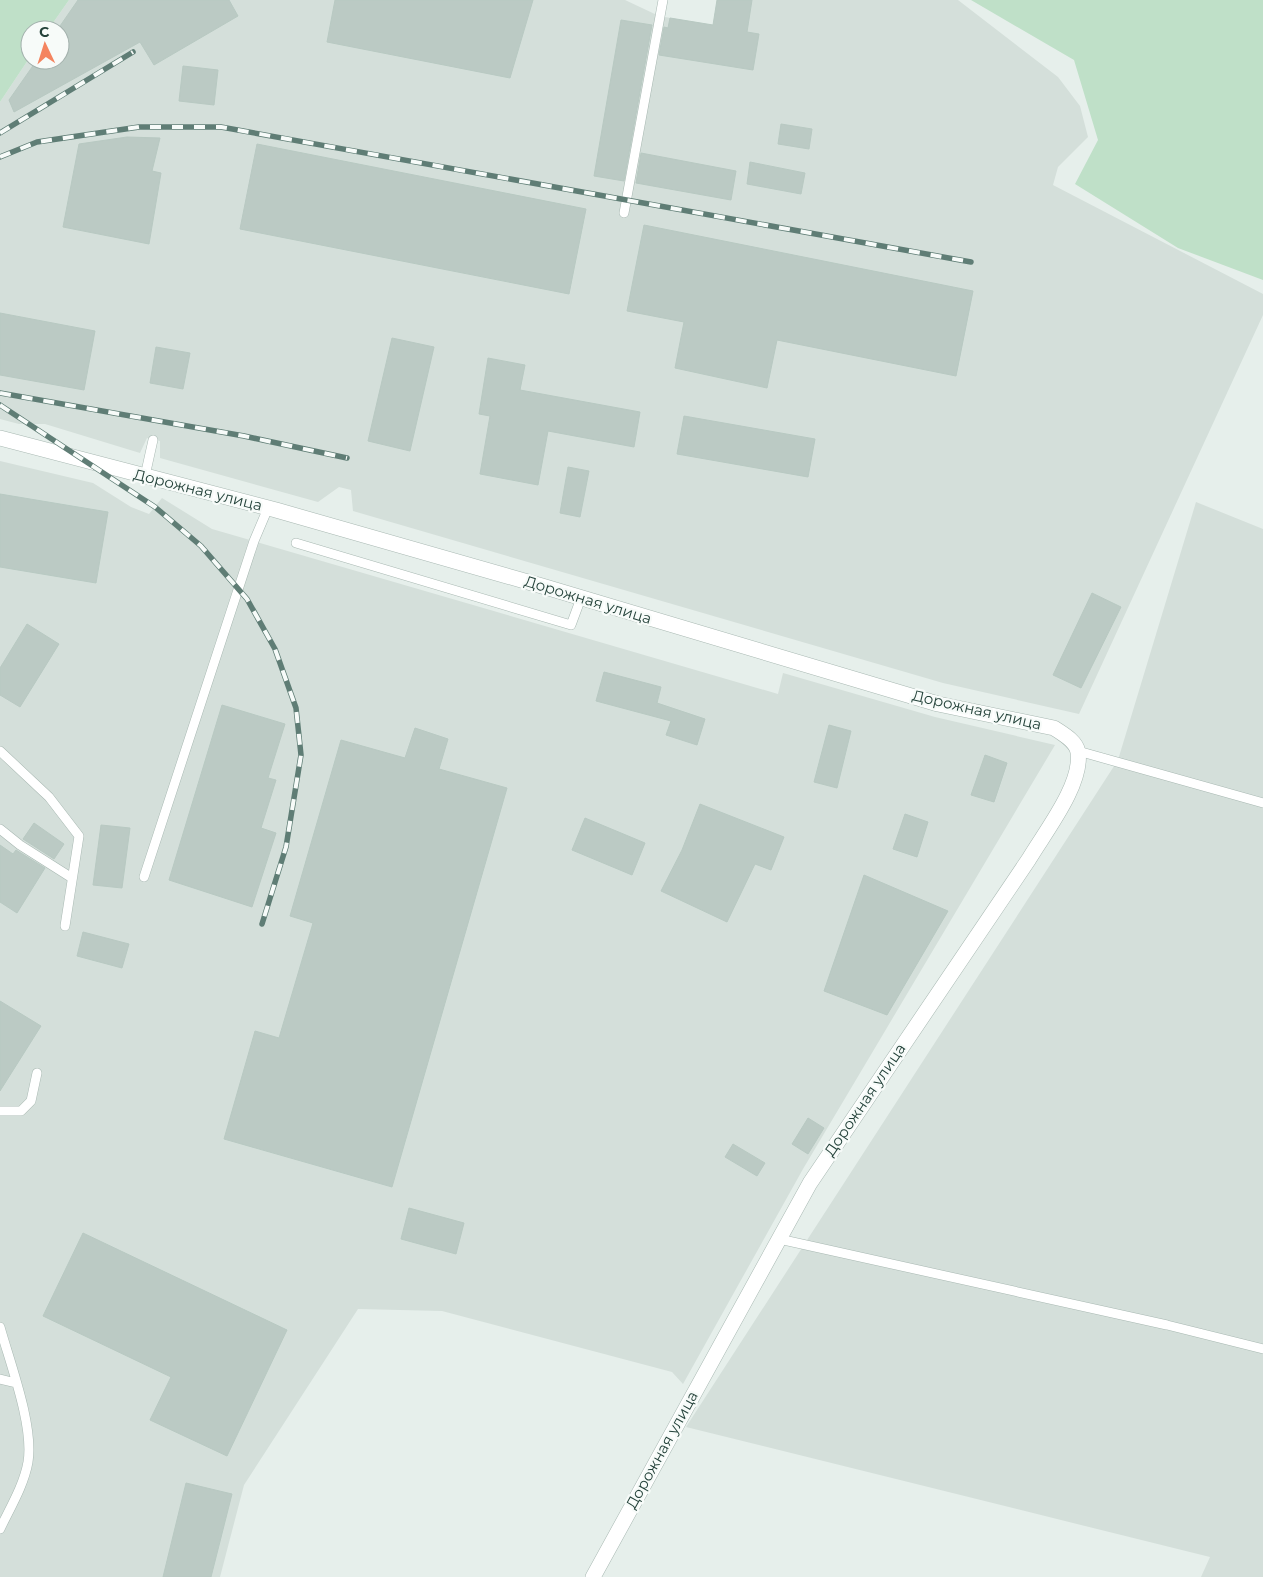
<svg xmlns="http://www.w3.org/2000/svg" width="1263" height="1577" font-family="Montserrat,sans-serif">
  <rect width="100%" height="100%" fill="#e6efeb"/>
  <path fill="#d4dfda" d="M69,0h556l34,16 54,9 4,-25h241l100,77 22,29 8,31 -30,30 -5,18 210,109v21l-184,399 -136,-31 -590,-172 -2,-21 -12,-3 -21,15 -158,-44v-17l-13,-3 -7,15 -95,-29h-26l-19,-5v-317l30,-45v3h30v-30h-12z
    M0,461l93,22 38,24 18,7 13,-16 50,31 566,165 5,-21 152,44 120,28 -252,424 -120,215 -11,-12 -230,-61 -84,-2 -114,176 -24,92h-220z
    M1196,502l67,27v1048h-62l9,-20 -524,-130 432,-667z"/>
  <path fill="#bfe0c8" d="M0,0h69l-21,30h-18v27l-30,45z
    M971,0h292v280l-85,-32 -103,-64 23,-44 -24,-80z"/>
  <path fill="#bbcac4" stroke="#b8c9c2" d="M78,0h151l9,16 -84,49 -14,-23 -126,70 -5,-12 28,-40h23v-34z
    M335,0h198l-23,78 -183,-36z
    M717,0h35l-5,32 12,2 -6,36 -94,-15 5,-28 4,1 2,-10 43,7z
    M621,20l31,5 -28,156 -30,-5z
    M183,66l35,4 -4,35 -35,-4z
    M781,124l31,5 -3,20 -31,-5z
    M127,137l33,1 -8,33 9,2 -12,71 -86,-17 16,-83z
    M257,144l329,65 -17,85 -329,-65z
    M641,153l95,18 -5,29 -95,-17z
    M750,162l55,11 -4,21 -54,-10z
    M644,225l329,66 -17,85 -179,-36 -10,48 -92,-20 9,-46 -57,-11z
    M0,313l95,18 -11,59 -84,-15z
    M392,338l42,9 -24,104 -42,-10z
    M156,347l34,6 -7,36 -33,-6z
    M488,358l37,7 -5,25 120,22 -6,35 -86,-16 -10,54 -58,-11 10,-58 -11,-2z
    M684,416l131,23 -7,38 -131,-23z
    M568,467l21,4 -9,46 -20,-4z
    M0,494l108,18 -12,71 -96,-16z
    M1092,593l29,14 -40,81 -28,-13z
    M27,624l32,20 -39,63 -20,-12v-27z
    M604,672l57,15 -4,16 48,16 -8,26 -31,-10 5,-14 -75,-20z
    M222,705l63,19 -17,54 8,2 -15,48 15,5 -24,74 -83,-27z
    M829,725l22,6 -14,57 -23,-6z
    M415,728l33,11 -9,30 68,19 -115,399 -168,-48 31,-108 24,7 34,-115 -23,-7 51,-176 64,18z
    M985,755l22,8 -13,39 -23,-7z
    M700,804l84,33 -13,33 -16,-6 -28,58 -66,-31 21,-41z
    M905,814l23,8 -11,35 -24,-8z
    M585,818l60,25 -13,32 -60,-25z
    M34,823l30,21 -10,15 -31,-20z
    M101,825l29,3 -8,60 -29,-3z
    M0,845l13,9 3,-4 29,18 -28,45 -17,-11z
    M864,875l84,36 -61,104 -63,-24z
    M83,932l46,12 -7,24 -45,-12z
    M0,1001l41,25 -41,65z
    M808,1118l16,10 -16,26 -16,-10z
    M733,1144l32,19 -8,13 -32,-19z
    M409,1208l55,15 -8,31 -55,-15z
    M83,1233l204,97 -60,126 -77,-36 21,-43 -128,-61z
    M186,1483l46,11 -21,83h-48z"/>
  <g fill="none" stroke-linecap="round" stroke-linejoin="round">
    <g stroke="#a8b8b2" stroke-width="10">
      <path id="service" d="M624,213l39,-213
        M145,476l8,-36
        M296,543l275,82 10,-27
        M0,751l49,46 30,39 -14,90
        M1078,751l185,52
        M0,829l20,16 52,33
        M144,877l110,-336 14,-33
        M0,1111h21l10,-10 6,-28
        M779,1239l388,86 96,24
        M0,1327c10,36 34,99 28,135 -4,23 -18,46 -28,67
        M0,1379l16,4"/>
    </g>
    <g stroke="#a8b8b2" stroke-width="16">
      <path id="minor" d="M0,438l276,72 266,76 396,118 116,24c9,6 22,13 24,24 5,32 -33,80 -49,107l-219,324 -217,394"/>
    </g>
    <use href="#service" stroke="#fff" stroke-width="9"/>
    <use href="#minor" stroke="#fff" stroke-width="15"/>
    <g stroke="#5f7d75" stroke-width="5.5">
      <path id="rail" d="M0,133l133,-81
        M0,157l37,-15 102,-15h82l750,135
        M0,393l244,43 103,22
        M0,405l155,102 46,39 46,53 28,50 21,59 5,47 -15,92 -24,77"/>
    </g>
    <use href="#rail" stroke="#f7fbf9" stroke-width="4" stroke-dasharray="11" stroke-linecap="butt"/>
  </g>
  <g text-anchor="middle" stroke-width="4.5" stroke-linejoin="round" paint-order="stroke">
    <g font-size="15" fill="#24423a" stroke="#f7fbf9">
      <text transform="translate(198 490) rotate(14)" y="5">Дорожная улица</text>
      <text transform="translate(588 600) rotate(17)" y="5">Дорожная улица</text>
      <text transform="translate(977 710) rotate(13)" y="5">Дорожная улица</text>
      <text transform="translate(865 1100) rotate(-56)" y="5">Дорожная улица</text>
      <text transform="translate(662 1450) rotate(-61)" y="5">Дорожная улица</text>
    </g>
  </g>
  <g transform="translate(45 45) rotate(356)"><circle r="24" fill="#f7fbf9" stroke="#a3b1ad"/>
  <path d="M0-4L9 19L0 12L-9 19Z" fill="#f4845f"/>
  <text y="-8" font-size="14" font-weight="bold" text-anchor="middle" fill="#24423a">С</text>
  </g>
</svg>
